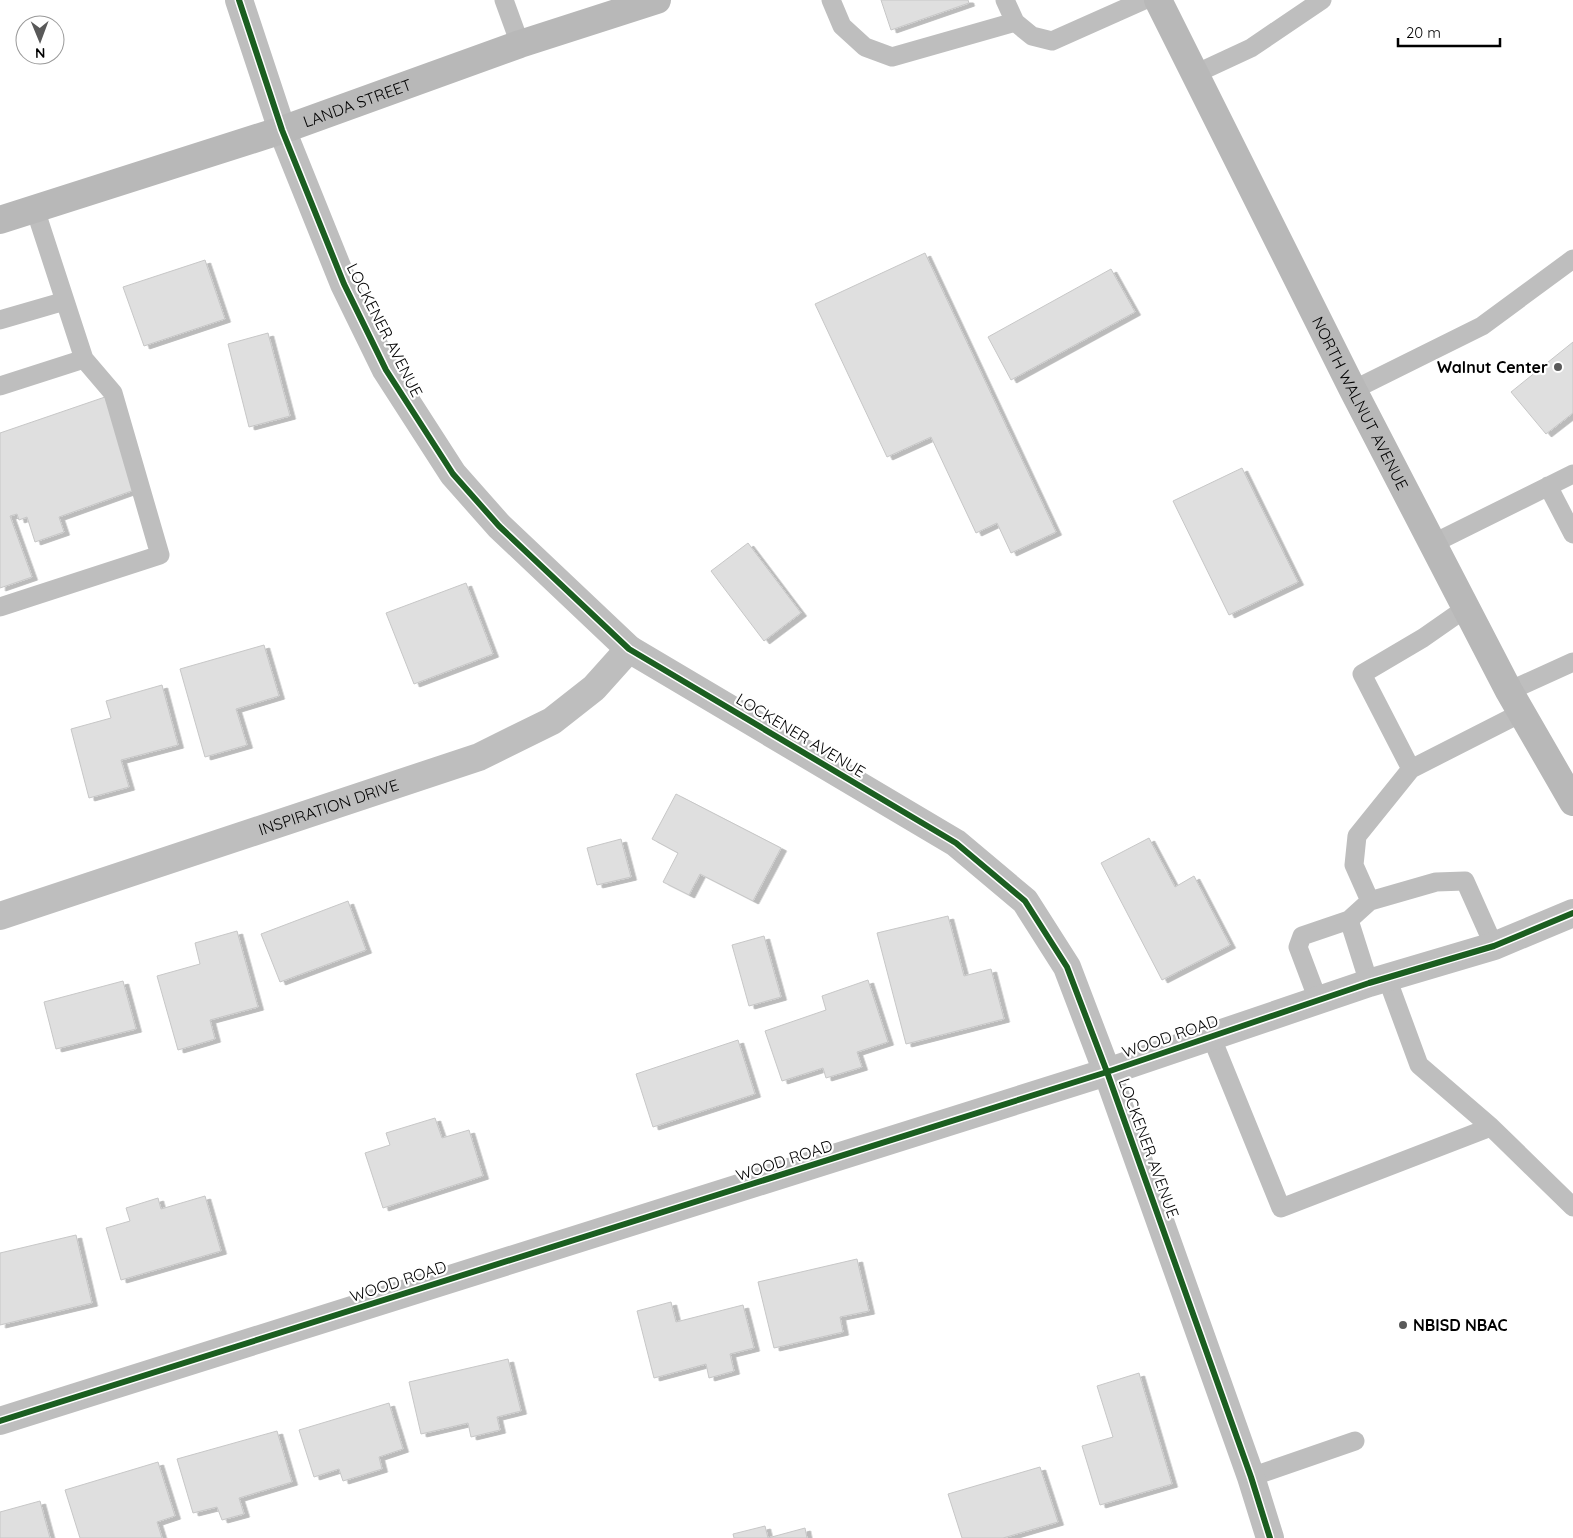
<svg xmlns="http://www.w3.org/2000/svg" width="1573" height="1538" font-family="Quicksand,sans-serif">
  <defs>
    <filter id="shadow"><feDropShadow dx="5.5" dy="3" stdDeviation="0" flood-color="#0004"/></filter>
  </defs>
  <rect width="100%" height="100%" fill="#fff"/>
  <path fill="#dfdfdf" stroke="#c7c7c7" filter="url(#shadow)" d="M881,0h87l1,3 -78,27z
    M925,253l131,279 -45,21 -14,-30 -21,10 -45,-96 -44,20 -72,-153z
    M205,260l20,59 -81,27 -21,-59z
    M1111,269l24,43 -124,68 -23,-43z
    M268,333l22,83 -41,11 -21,-83z
    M1573,342v71l-27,21 -35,-42z
    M105,397l32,92 -78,28 5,15 -29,10 -8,-25 -8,3 -2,-6 -7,2 22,61 -32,11v-155z
    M1242,468l56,114 -69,33 -56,-114z
    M748,543l53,70 -37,28 -53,-70z
    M466,583l27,71 -79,30 -28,-71z
    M264,645l15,51 -43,13 11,36 -42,12 -25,-88z
    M162,685l16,60 -57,15 8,27 -40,11 -18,-69 40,-11 -5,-17z
    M676,794l105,54 -28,53 -53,-27 -11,21 -26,-13 15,-29 -26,-14z
    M1149,838l26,49 19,-11 36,69 -68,35 -61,-117z
    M621,839l10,38 -34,8 -10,-37z
    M348,901l18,49 -86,32 -19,-48z
    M948,916l16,60 27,-7 13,50 -98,25 -29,-111z
    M237,931l21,76 -48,13 5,19 -37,11 -21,-74 43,-12 -5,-21z
    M764,936l17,61 -32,9 -17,-61z
    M868,980l20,62 -31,10 5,15 -36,11 -3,-10 -41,13 -17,-50 61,-21 -4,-14z
    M123,981l13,48 -80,20 -12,-47z
    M738,1040l17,54 -102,33 -17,-53z
    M435,1118l7,20 27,-8 14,46 -100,32 -18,-55 25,-8 -4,-12z
    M205,1196l16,55 -100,29 -15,-52 24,-7 -4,-13 32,-10 3,11z
    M76,1235l16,68 -92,22v-72z
    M857,1259l12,52 -29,6 3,15 -69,16 -16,-66z
    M671,1302l5,20 67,-17 11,43 -24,6 4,17 -25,7 -3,-14 -52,14 -17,-67z
    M508,1359l13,52 -24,6 3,13 -29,7 -3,-14 -47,11 -12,-52z
    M1139,1373l33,111 -72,21 -18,-59 31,-9 -16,-51z
    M389,1403l14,46 -24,8 3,12 -39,12 -4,-12 -25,8 -15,-47z
    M277,1431l15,51 -53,16 5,16 -22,6 -5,-13 -24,6 -16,-54z
    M158,1462l17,54 -18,6 5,16h-82l-15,-48z
    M1040,1467l18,55 -55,16h-41l-14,-44z
    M40,1501l10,37h-50v-26z
    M765,1526l3,12 37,-10 2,10h-73l-1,-4z"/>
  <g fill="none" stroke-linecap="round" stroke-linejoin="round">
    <path stroke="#bebebe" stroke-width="19" d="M504,0l16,44
      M831,0l11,26 23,21 27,10 123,-35
      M1005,0l10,22 17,14 20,5 92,-41
      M1195,74l56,-26 71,-48
      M0,320l65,-19
      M0,386l84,-27
      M1353,390l129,-64 91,-67
      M1548,486l25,48
      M1434,543l139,-69
      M0,607l160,-52 -47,-162 -29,-34 -49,-150
      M1509,691l64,-29
      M1411,769l-49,-95 61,-36 43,-30
      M1370,901l-16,-36 3,-29 54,-67 110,-56
      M1369,983l-20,-63 21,-19 66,-19 29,-1 29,65
      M1318,1000l-20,-53 4,-11 47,-16
      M1211,1036l70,172 210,-81 -72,-62 -32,-87
      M1491,1127l82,80
      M1251,1477l104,-36"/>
    <g stroke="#bebebe" stroke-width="28">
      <path d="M239,0l43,130 62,154 42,86 67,104 46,52 130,123 327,194 69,58 42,66 40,105 144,405 19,61"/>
      <path id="s1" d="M0,916l479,-159 73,-36 42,-33 35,-39"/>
      <path d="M0,1421l1107,-349 262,-89 125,-37 79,-33"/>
    </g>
    <g stroke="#b8b8b8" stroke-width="28">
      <path id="s2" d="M1158,0l195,390 156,301 64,111"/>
      <path id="s3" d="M0,220l282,-90 238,-86 137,-44"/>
    </g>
    <g stroke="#fff" stroke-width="9">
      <path id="cycleway" d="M239,0l43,130 62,154 42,86 67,104 46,52 130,123 327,194 69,58 42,66 40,105 144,405 19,61
        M0,1421l1107,-349 262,-89 125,-37 79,-33"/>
    </g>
    <use href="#cycleway" stroke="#1b5e20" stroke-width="6"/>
  </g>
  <g fill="#595959" stroke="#fff" stroke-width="2">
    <circle cx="1558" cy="367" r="5"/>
    <circle cx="1403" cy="1325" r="5"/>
  </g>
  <g text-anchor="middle" stroke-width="4.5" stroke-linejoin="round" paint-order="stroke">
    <g font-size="16" fill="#000" stroke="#fff">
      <text dy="6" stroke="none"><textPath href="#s3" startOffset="376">LANDA STREET</textPath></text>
      <text transform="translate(385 330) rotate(63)" y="6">LOCKENER AVENUE</text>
      <text dy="6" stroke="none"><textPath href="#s2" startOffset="451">NORTH WALNUT AVENUE</textPath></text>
      <text transform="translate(801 735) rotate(31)" y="6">LOCKENER AVENUE</text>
      <text dy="6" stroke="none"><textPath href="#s1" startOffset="346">INSPIRATION DRIVE</textPath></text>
      <text transform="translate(1170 1036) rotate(-19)" y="6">WOOD ROAD</text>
      <text transform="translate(1149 1148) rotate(70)" y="6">LOCKENER AVENUE</text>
      <text transform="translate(784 1160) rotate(-18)" y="6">WOOD ROAD</text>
      <text transform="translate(398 1281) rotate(-18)" y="6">WOOD ROAD</text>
    </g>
    <g font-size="16" font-weight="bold" fill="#000" stroke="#fff" text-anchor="end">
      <text x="1548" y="373">Walnut Center</text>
      <text x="1413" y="1331" text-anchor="start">NBISD NBAC</text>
    </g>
  </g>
  <g transform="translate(40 40) rotate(179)"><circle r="24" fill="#ffffff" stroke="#999999"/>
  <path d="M0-4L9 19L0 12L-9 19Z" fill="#595959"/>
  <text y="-8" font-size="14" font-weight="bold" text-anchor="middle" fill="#000000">N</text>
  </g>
  <path d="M1398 38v8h102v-8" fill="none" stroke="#000000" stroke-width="2.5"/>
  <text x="1406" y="38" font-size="15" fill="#000000" stroke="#ffffff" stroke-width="4" paint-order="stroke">20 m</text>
</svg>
